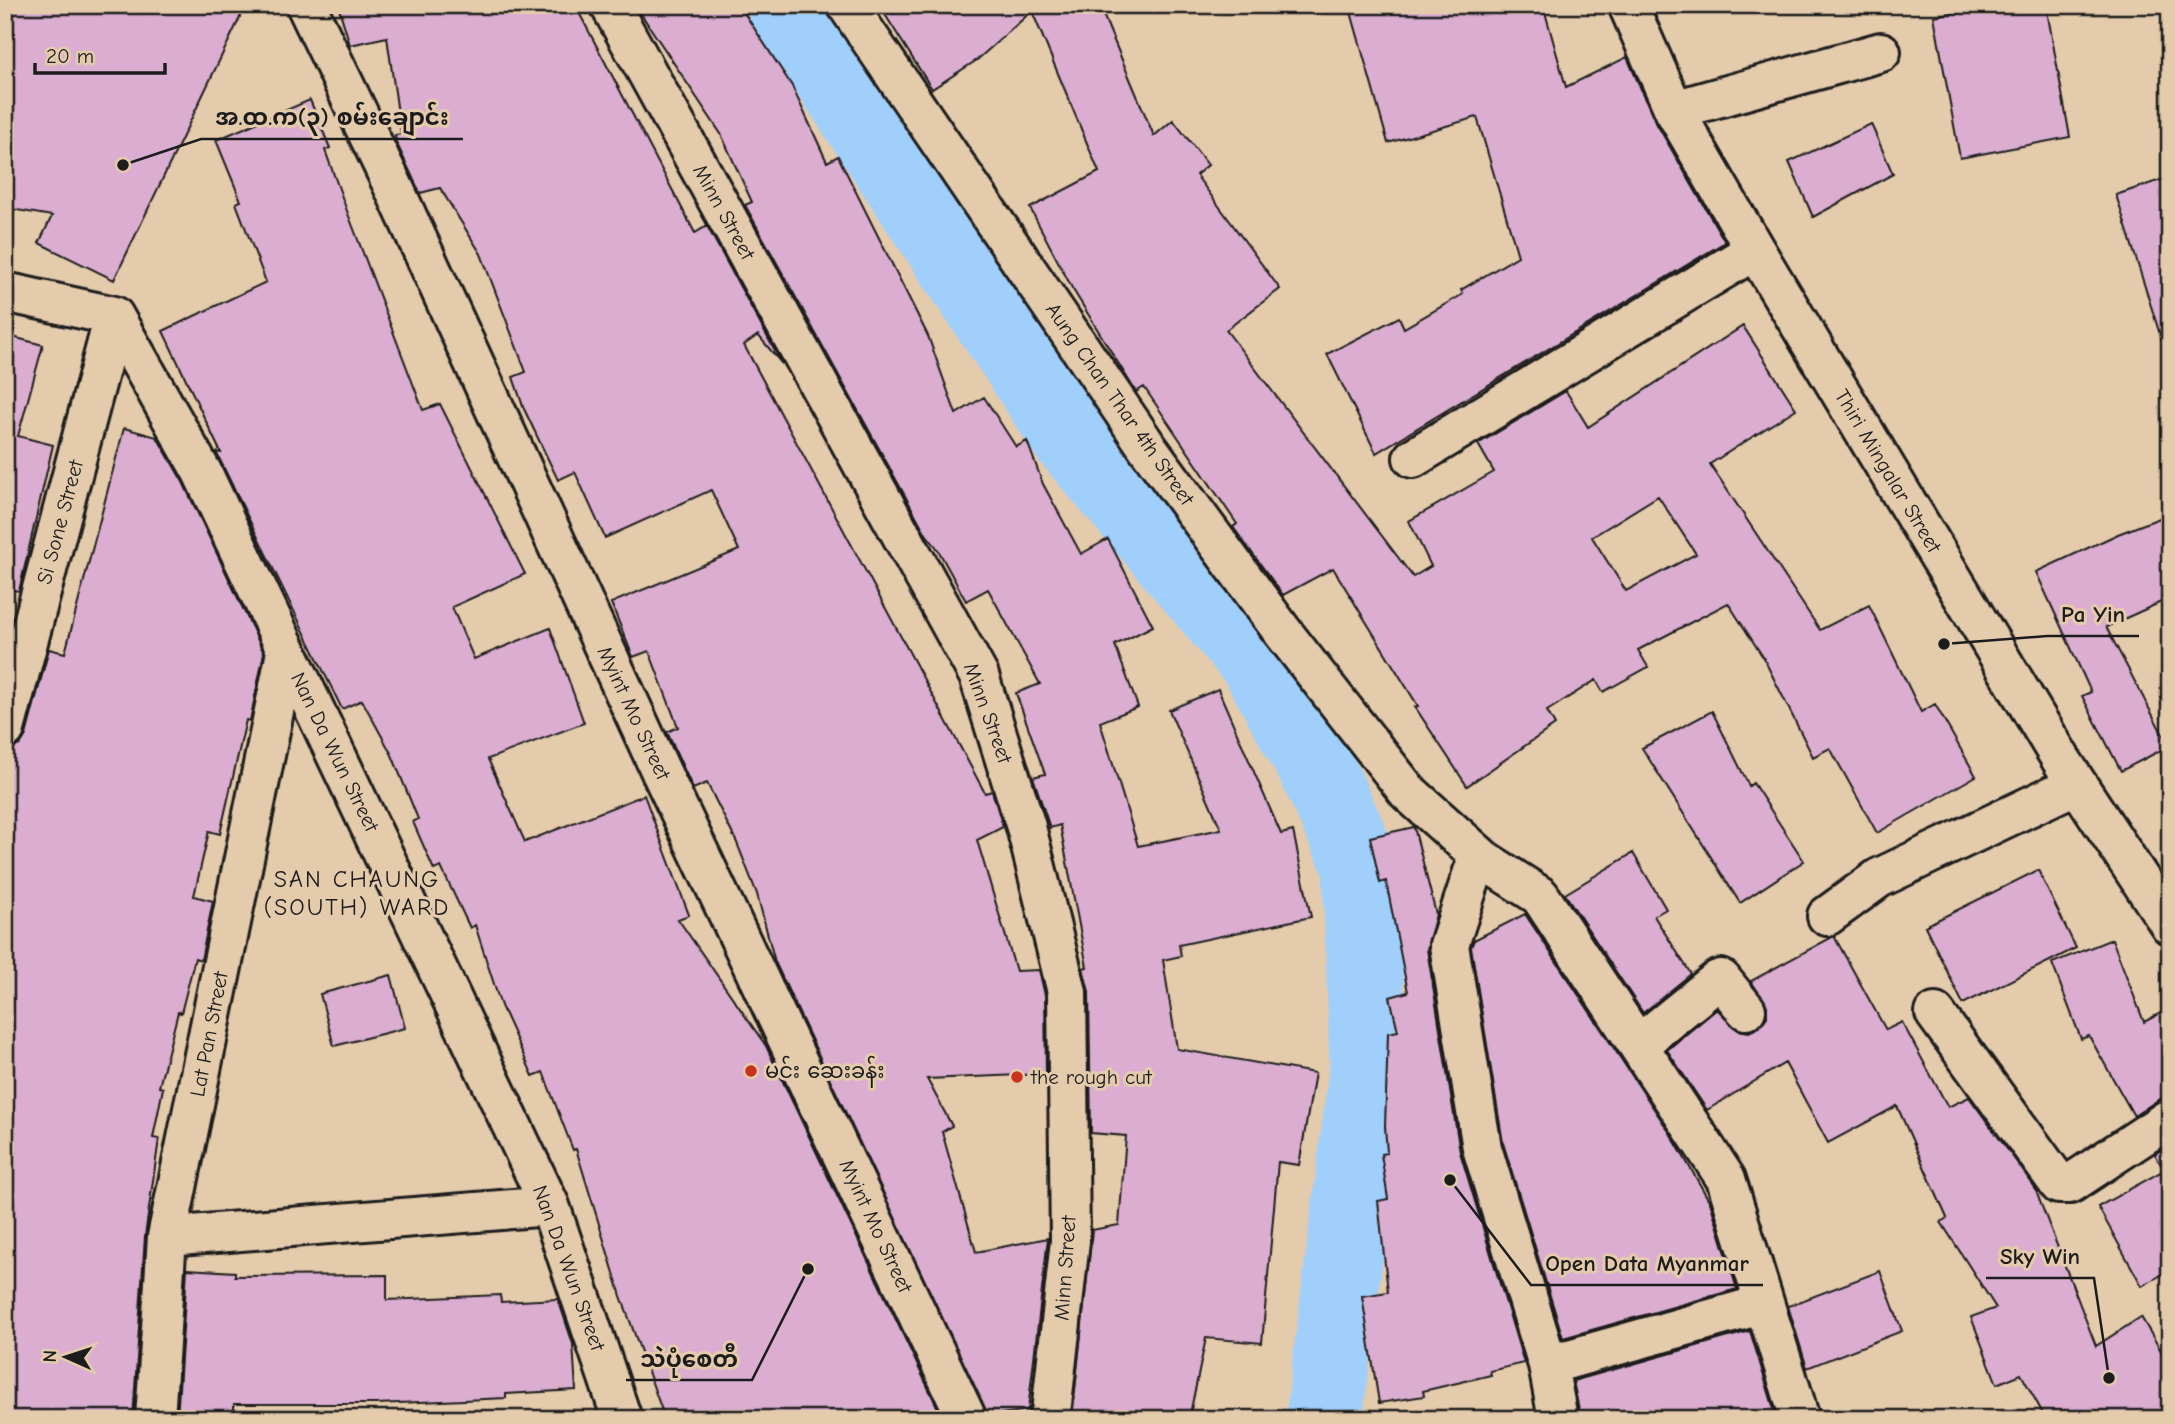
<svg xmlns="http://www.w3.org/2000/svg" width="2175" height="1424" font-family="'Comic Neue','Noto Sans Myanmar',sans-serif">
  <rect width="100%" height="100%" fill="#e4cbac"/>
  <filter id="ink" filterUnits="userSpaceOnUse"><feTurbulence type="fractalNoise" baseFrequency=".0143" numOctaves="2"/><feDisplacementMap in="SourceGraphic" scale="14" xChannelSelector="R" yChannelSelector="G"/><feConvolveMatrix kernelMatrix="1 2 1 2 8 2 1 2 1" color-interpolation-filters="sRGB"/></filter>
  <g filter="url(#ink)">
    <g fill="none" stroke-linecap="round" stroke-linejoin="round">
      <path stroke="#a0cffc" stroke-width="77" d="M785,5l285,433 189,225 57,104 45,98 7,200 -44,354"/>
    </g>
    <path fill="#dbaed1" stroke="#1c1c1c" stroke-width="2" fill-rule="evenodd" d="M5,5h241l-132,275 -75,-37 13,-27 -47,-8z
      M338,5h237l120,228 12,-7 75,138 -24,-29 -14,10 241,448 7,-2 11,36 -26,13 39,131 23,-1 6,25 1,79 -119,5 25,47 -10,6 34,120 72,-14 -20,172 -40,6 -213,-454 -18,-68 -20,-51 -30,-60 -14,6 -26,-57 11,-5 -29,-76 -16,6 -22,-54 128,-53 -28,-60 -106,48 -30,-66 -17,8 -34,-71 -11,-32 13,-5 -45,-118 -41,-66 -20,5 -24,-51 -1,-7 6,-1 -14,-97 -37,8z
      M635,5h104l53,81 35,76 11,-6 90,180 28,78 28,-17 32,50 11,-6 16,43 38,70 27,-15 45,87 -38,19 23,62 -38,15 38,124 83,-17 -52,-119 49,-21 63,145 12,-3 18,86 -132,28 2,11 -18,4 14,89 138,24 -16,92 -21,-3 -16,181 -56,-5 -17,81h-117l20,-189 27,-5 7,-89 -35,-3 -2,-141 -6,-24 4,-1 -27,-142 -10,3 -17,-51 12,-3 -29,-81 24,-9 -52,-95 -22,12 -29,-53 -11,-14 -181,-329 7,-3 -31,-68z
      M879,5h220l55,131 19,-16 35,45 -12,10 84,114 -54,41 187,247 18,-11 -22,-45 85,-49 -16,-28 88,-53 22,36 155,-101 53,83 -86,55 110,166 49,-25 52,107 14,-8 41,72 -99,57 -47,-85 -17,9 -50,-100 -35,-54 -90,47 10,17 -45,25 -7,-12 -49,31 8,14 -88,61 -52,-79 3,-1 -85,-138 -50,27 -50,-68 4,-3 -93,-137 -8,5 -64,-104 -42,-80 69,-36 -67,-161 -55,49 -45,29zM1658,496l38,58 -70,37 -34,-54z
      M1349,5h194l23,82 61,-30 28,64 70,121 -349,211 -49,-99 72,-37 5,11 59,-34 -2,-4 57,-34 -41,-139 -89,26z
      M1993,5h53l24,132 -110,21 -26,-142z
      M310,100l20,48 -5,2 22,61 76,199 17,-6 85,170 -73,33 22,52 76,-31 34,95 -96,36 37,83 119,-47 45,120 -11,4 88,127 177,373h-278l-44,-123 -45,-147 -3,1 -30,-78 -10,4 -32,-70 -26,-81 -5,3 -29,-61 -7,3 -21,-48 5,-3 -26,-64 -30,-55 -20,9 -126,-257 5,1 -58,-122 103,-49 -30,-79 5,-2 -25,-61z
      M1871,124l22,50 -80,43 -24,-55z
      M2170,177v163l-8,1 -46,-146z
      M5,335l38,10 -25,91 35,9 -34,146 -14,-2z
      M124,428l33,9 26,45 81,171 -14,68 -4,-1 -26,114 -11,-3 -15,65 19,5 -12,59 -6,-2 -14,55 -3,-1 -19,75 4,1 -10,50 6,1 -14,97 -12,183h-128v-669l15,-5 6,-10 23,-86 16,4z
      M2170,514v84l-64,29 63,119 -48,25 -39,-75 9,-4 -55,-120 82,-38z
      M1712,711l37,75 4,-3 51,78 -64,42 -98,-155z
      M1414,827l22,87 -9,35 33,203 64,211 -34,8 1,4 -68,16 1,5 -45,7 -17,-107 26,-4 -10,-91 10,-2 -7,-45 6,-1 -2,-27 3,-93 10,-2 -8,-34 18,-5 -22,-111 -6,2 -10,-46z
      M1633,853l33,56 -12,7 37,58 -48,39 -78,-119z
      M2038,870l38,78 -113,56 -38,-78z
      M1525,914l145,219 40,69 27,87 -174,49 -60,-195 -32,-196 3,-7z
      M1834,936l52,94 16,-8 46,85 21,-10 65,89 62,160 45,-29 29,49v53h-124l-25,-45 -24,10 -26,-67 25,-9 -55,-86 6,-4 -50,-112 -69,37 -43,-80 -78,47 -40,-60 50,-41 21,21 11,2 10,-5 8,-10v-11l-16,-25z
      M2112,939l32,83 26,-14v88l-12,4 -24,16 -45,-80 -8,3 -29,-76z
      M391,975l14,53 -71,18 -14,-52z
      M2170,1144v126l-28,16 -44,-79 66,-37 -9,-16z
      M187,1269l48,3v4l152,-1v25l113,-5 1,7 57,-3 15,45 3,46 -70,4v4l-129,6h-143v9l-16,-1 -1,7h-40z
      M1880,1271l22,60 -95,37 -19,-62z
      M1750,1331l27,88h-196l-8,-38z"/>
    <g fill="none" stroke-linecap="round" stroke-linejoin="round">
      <g stroke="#1c1c1c" stroke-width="44">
        <path id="minor" d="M306,5l88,183 267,584 306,647
          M610,5l369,671 47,151 41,165 3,249 -19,172 -3,6
          M847,5l301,443 134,183 126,161 76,68 56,36 186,283 74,240
          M1628,5l46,105 81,140 307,511 108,164
          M1674,110l207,-58
          M5,292l109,24 88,156 348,734 72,213
          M1413,458l342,-208
          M5,729l109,-413
          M1484,860l-11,12 -24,73 33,203 66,217 10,54
          M1827,916l52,-38 198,-94
          M1935,1013l124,171h11l100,-66
          M1638,1045l80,-65 3,-1 25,31
          M167,1237l383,-31
          M1548,1365l216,-61
          M155,1419l12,-182 119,-585"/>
      </g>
      <use href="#minor" stroke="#e4cbac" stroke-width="38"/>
    </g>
  </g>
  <g fill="#c8321e" stroke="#e4cbac" stroke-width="2.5">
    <circle cx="751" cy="1071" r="7"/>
    <circle cx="1017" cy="1077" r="7"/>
  </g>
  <g text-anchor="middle" stroke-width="6" stroke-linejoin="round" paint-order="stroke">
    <g font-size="21" fill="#1c1c1c" stroke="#e4cbac">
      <text transform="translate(724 212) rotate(61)" y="7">Minn Street</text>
      <text transform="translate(1120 404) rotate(55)" y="7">Aung Chan Thar 4th Street</text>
      <text transform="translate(1888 471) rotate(59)" y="7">Thiri Mingalar Street</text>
      <text transform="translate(60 522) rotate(-75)" y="7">Si Sone Street</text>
      <text transform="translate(634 713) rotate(65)" y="7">Myint Mo Street</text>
      <text transform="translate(988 713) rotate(70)" y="7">Minn Street</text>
      <text transform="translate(335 752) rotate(64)" y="7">Nan Da Wun Street</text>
      <text transform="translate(209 1034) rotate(-79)" y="7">Lat Pan Street</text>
      <text transform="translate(876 1226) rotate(65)" y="7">Myint Mo Street</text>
      <text transform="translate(569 1268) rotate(70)" y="7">Nan Da Wun Street</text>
      <text transform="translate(1065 1268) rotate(-86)" y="7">Minn Street</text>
    </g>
    <g font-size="21" fill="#1c1c1c" stroke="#e4cbac" text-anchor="start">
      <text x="765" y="1078">မင်း ဆေးခန်း</text>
      <text x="1031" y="1084">the rough cut</text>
    </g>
    <g font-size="24" letter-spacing="2" fill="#1c1c1c" stroke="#e4cbac">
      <text x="357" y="887">SAN CHAUNG<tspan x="357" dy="28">(SOUTH) WARD</tspan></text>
    </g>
  </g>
  <path fill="none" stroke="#1c1c1c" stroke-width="2.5" d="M123 165L201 139H463M1944 644L2047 636H2139M2109 1378L2094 1278H1986M1450 1180L1531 1285H1763M808 1269L752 1380H626"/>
  <g fill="#1c1c1c" stroke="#e4cbac" stroke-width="2.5">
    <circle cx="123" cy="165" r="7"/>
    <circle cx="1944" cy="644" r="7"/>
    <circle cx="2109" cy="1378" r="7"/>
    <circle cx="1450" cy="1180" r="7"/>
    <circle cx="808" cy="1269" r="7"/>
  </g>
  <g font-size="23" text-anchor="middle" font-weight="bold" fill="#1c1c1c" stroke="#e4cbac" stroke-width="6" stroke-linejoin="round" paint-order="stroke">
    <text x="332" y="125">အ.ထ.က(၃) စမ်းချောင်း</text>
    <text x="2093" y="622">Pa Yin</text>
    <text x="2040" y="1264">Sky Win</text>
    <text x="1647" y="1271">Open Data Myanmar</text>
    <text x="689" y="1367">သဲပုံစေတီ</text>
  </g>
  <rect width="2175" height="1424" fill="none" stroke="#e4cbac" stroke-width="28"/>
  <rect x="14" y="14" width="2147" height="1396" fill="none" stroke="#1c1c1c" stroke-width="2.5" filter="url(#ink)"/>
  <g transform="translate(66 1357) rotate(273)" stroke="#e4cbac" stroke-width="5" paint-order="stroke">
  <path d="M0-5L12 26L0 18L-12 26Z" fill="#1c1c1c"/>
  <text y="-10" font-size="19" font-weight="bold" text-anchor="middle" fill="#1c1c1c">N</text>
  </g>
  <path d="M35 63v10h130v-10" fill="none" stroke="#1c1c1c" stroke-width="3.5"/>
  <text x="46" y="63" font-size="21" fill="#1c1c1c" stroke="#e4cbac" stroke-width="5" paint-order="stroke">20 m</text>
</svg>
